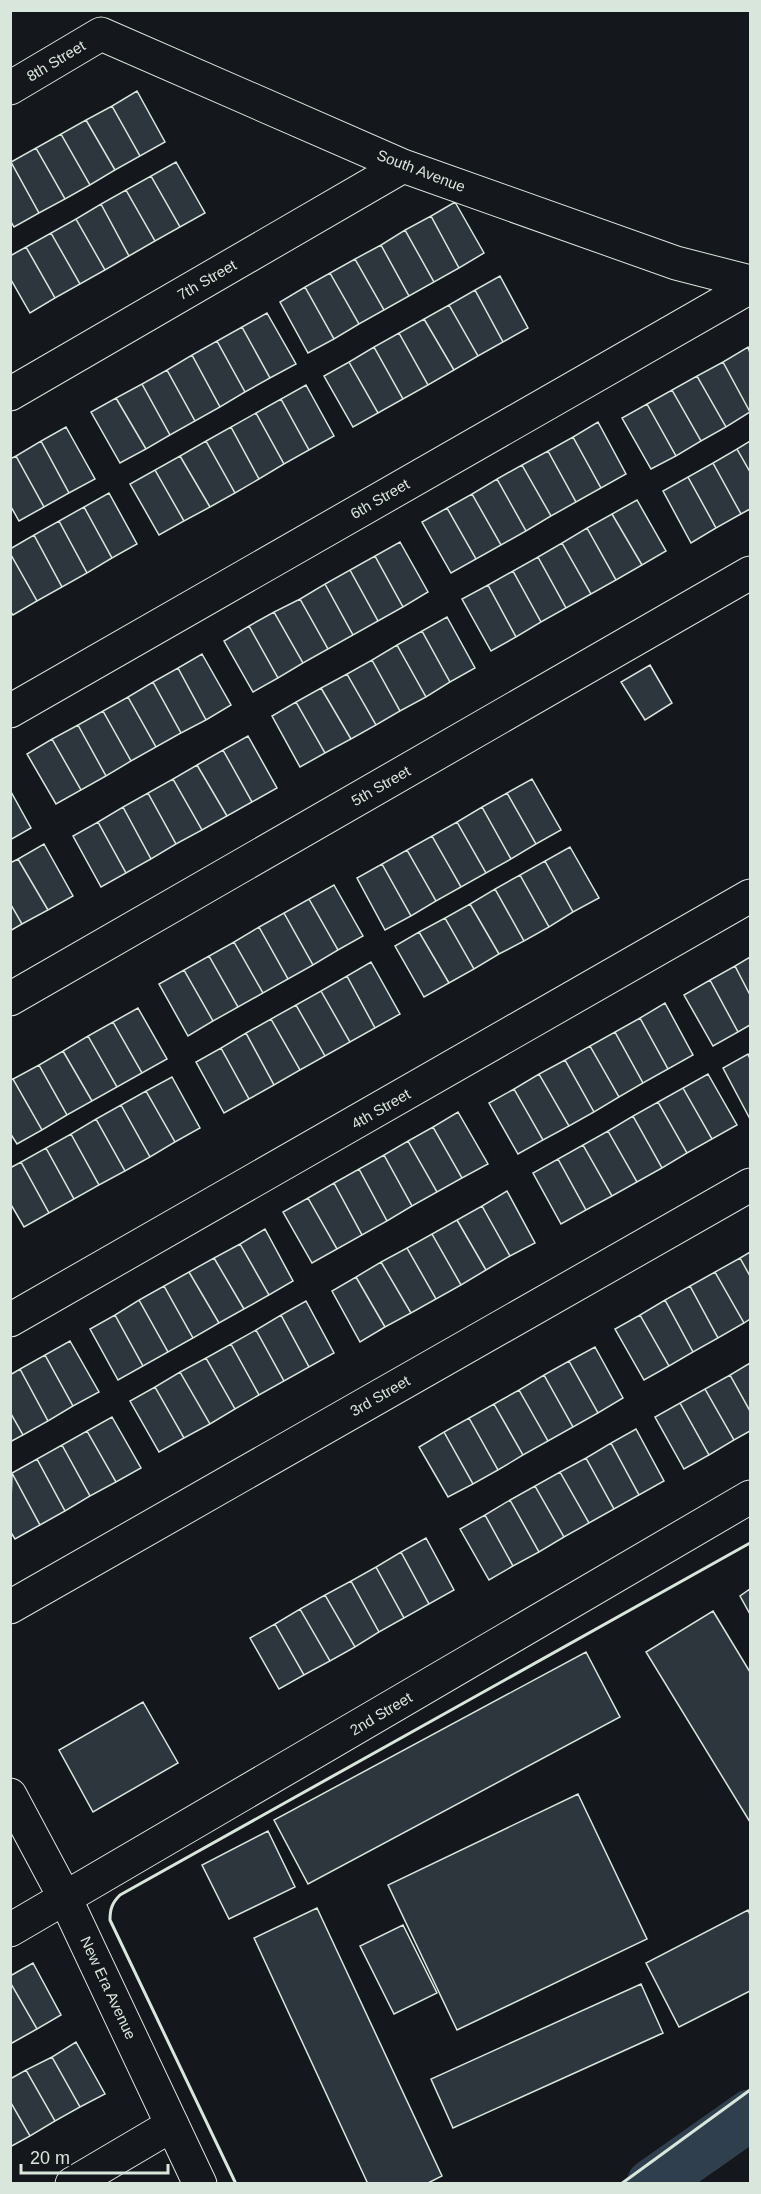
<svg xmlns="http://www.w3.org/2000/svg" width="761" height="2194" font-family="Helvetica,sans-serif">
  <rect width="100%" height="100%" fill="#14181c"/>
  <g fill="none" stroke-linecap="round" stroke-linejoin="round">
    <path stroke="#2f3f4d" stroke-width="51" d="M652,2184l98,-69"/>
  </g>
  <path fill="#2c363c" stroke="#d8e6dc" stroke-width="1.5" d="M137,91l28,51 -25,14 -28,-50z
    M112,106l28,50 -25,14 -29,-50z
    M86,120l29,50 -25,15 -29,-51z
    M61,134l29,51 -25,14 -29,-51z
    M36,148l29,51 -26,14 -28,-51z
    M11,162l28,51 -25,14 -4,-7z
    M176,162l29,51 -25,14 -29,-51z
    M151,176l29,51 -25,14 -29,-51z
    M126,190l29,51 -26,15 -28,-52z
    M455,202l29,51 -25,15 -28,-52z
    M101,204l28,52 -24,14 -29,-51z
    M431,216l28,52 -25,14 -29,-52z
    M76,219l29,51 -25,14 -29,-51z
    M405,230l29,52 -25,14 -28,-51z
    M51,233l29,51 -25,14 -29,-51z
    M381,245l28,51 -25,14 -29,-51z
    M26,247l29,51 -25,15 -20,-35v-22z
    M355,259l29,51 -25,14 -29,-51z
    M330,273l29,51 -25,15 -29,-52z
    M500,276l28,52 -25,14 -28,-52z
    M305,287l29,52 -26,14 -28,-51z
    M475,290l28,52 -25,14 -29,-51z
    M449,305l29,51 -24,14 -30,-51z
    M267,313l29,51 -26,14 -28,-51z
    M424,319l30,51 -26,15 -29,-52z
    M242,327l28,51 -25,14 -28,-51z
    M399,333l29,52 -25,14 -29,-52z
    M217,341l28,51 -25,15 -28,-52z
    M374,347l29,52 -25,14 -29,-51z
    M748,347l2,6v59l-27,-50z
    M192,355l28,52 -25,14 -28,-51z
    M349,362l29,51 -25,14 -29,-51z
    M723,362l27,50 -24,15 -29,-51z
    M167,370l28,51 -25,14 -28,-51z
    M697,376l29,51 -25,14 -29,-51z
    M142,384l28,51 -24,14 -30,-51z
    M306,385l28,51 -25,14 -28,-51z
    M672,390l29,51 -25,15 -29,-52z
    M116,398l30,51 -26,14 -29,-51z
    M281,399l28,51 -25,14 -28,-51z
    M647,404l29,52 -25,13 -29,-51z
    M256,413l28,51 -25,15 -28,-52z
    M598,422l28,52 -25,14 -28,-51z
    M66,427l29,52 -26,14 -28,-52z
    M231,427l28,52 -24,14 -29,-52z
    M573,437l28,51 -25,14 -28,-51z
    M41,441l28,52 -25,14 -28,-51z
    M206,441l29,52 -25,14 -30,-51z
    M750,441v31l-13,-23z
    M737,449l13,23v37l-9,5 -28,-51z
    M548,451l28,51 -25,14 -29,-51z
    M16,456l28,51 -25,14 -9,-16v-46z
    M180,456l30,51 -26,14 -29,-51z
    M713,463l28,51 -25,14 -28,-51z
    M522,465l29,51 -25,15 -29,-52z
    M155,470l29,51 -25,14 -29,-51z
    M688,477l28,51 -25,15 -28,-52z
    M497,479l29,52 -25,14 -29,-51z
    M109,493l28,51 -25,14 -28,-51z
    M472,494l29,51 -25,14 -29,-51z
    M637,500l29,51 -24,14 -30,-51z
    M84,507l28,51 -25,15 -28,-52z
    M447,508l29,51 -25,14 -29,-51z
    M612,514l30,51 -26,15 -29,-52z
    M59,521l28,52 -25,14 -28,-52z
    M587,528l29,52 -25,14 -29,-51z
    M34,535l28,52 -25,14 -27,-48v-4z
    M400,542l28,50 -25,15 -28,-51z
    M562,543l29,51 -25,14 -28,-51z
    M10,553l27,48 -24,14 -3,-4z
    M375,556l28,51 -25,14 -28,-51z
    M538,557l28,51 -25,14 -28,-51z
    M350,570l28,51 -25,14 -28,-51z
    M513,571l28,51 -25,15 -28,-52z
    M325,584l28,51 -25,14 -28,-50z
    M488,585l28,52 -25,14 -29,-52z
    M300,599l28,50 -25,14 -29,-51z
    M274,612l29,51 -25,15 -29,-52z
    M447,617l28,51 -25,14 -28,-51z
    M249,626l29,52 -25,14 -29,-51z
    M422,631l28,51 -24,15 -29,-52z
    M397,645l29,52 -26,14 -28,-51z
    M202,654l29,51 -25,15 -28,-52z
    M372,660l28,51 -24,14 -29,-51z
    M650,665l22,38 -27,17 -24,-38z
    M178,668l28,52 -25,13 -28,-51z
    M347,674l29,51 -25,14 -30,-51z
    M153,682l28,51 -25,14 -28,-50z
    M321,688l30,51 -26,14 -29,-51z
    M128,697l28,50 -25,14 -28,-50z
    M296,702l29,51 -25,14 -28,-51z
    M103,711l28,50 -25,15 -28,-51z
    M78,725l28,51 -25,14 -29,-51z
    M248,736l29,52 -25,14 -29,-52z
    M52,739l29,51 -25,14 -29,-50z
    M223,750l29,52 -25,14 -30,-51z
    M197,765l30,51 -25,14 -29,-51z
    M173,779l29,51 -26,14 -28,-51z
    M532,779l29,51 -25,14 -29,-51z
    M10,790l21,38 -21,12z
    M148,793l28,51 -25,15 -28,-52z
    M507,793l29,51 -25,15 -29,-52z
    M123,807l28,52 -25,14 -28,-51z
    M482,807l29,52 -25,14 -29,-51z
    M98,822l28,51 -25,14 -28,-51z
    M457,822l29,51 -25,14 -29,-51z
    M432,836l29,51 -25,14 -29,-51z
    M44,844l29,52 -25,14 -30,-51z
    M570,847l29,51 -26,14 -28,-51z
    M407,850l29,51 -25,15 -29,-52z
    M18,859l30,51 -26,14 -12,-21v-40z
    M545,861l28,51 -24,15 -29,-52z
    M382,864l29,52 -26,14 -28,-52z
    M520,875l29,52 -25,14 -29,-52z
    M334,885l29,51 -25,14 -29,-51z
    M495,889l29,52 -25,13 -29,-50z
    M309,899l29,51 -25,15 -29,-52z
    M10,903l12,21 -12,7z
    M470,904l29,50 -25,15 -29,-51z
    M284,913l29,52 -25,14 -29,-52z
    M445,918l29,51 -25,14 -30,-51z
    M259,927l29,52 -25,14 -29,-51z
    M419,932l30,51 -25,14 -29,-51z
    M234,942l29,51 -25,14 -29,-51z
    M209,956l29,51 -25,14 -29,-51z
    M750,957v38l-15,-29z
    M371,962l29,52 -25,14 -28,-52z
    M735,966l15,29v30l-12,7 -28,-52z
    M184,970l29,51 -25,15 -29,-52z
    M347,976l28,52 -25,14 -29,-51z
    M710,980l28,52 -25,14 -29,-51z
    M321,991l29,51 -25,14 -29,-51z
    M665,1003l28,52 -25,14 -28,-51z
    M296,1005l29,51 -25,14 -29,-51z
    M138,1008l29,51 -25,14 -29,-51z
    M640,1018l28,51 -25,14 -28,-51z
    M271,1019l29,51 -26,15 -28,-52z
    M113,1022l29,51 -25,14 -29,-51z
    M615,1032l28,51 -24,14 -29,-51z
    M246,1033l28,52 -25,14 -28,-51z
    M88,1036l29,51 -25,14 -29,-50z
    M590,1046l29,51 -25,15 -29,-52z
    M221,1048l28,51 -25,14 -28,-51z
    M63,1051l29,50 -25,14 -28,-50z
    M748,1054l2,5v60l-27,-51z
    M565,1060l29,52 -25,14 -30,-52z
    M39,1065l28,50 -25,15 -29,-51z
    M539,1074l30,52 -26,14 -29,-51z
    M708,1074l29,51 -25,14 -29,-51z
    M172,1077l28,51 -25,14 -29,-51z
    M13,1079l29,51 -25,14 -7,-11v-53z
    M683,1088l29,51 -25,14 -29,-51z
    M514,1089l29,51 -25,14 -29,-51z
    M146,1091l29,51 -25,15 -29,-52z
    M658,1102l29,51 -25,15 -29,-52z
    M121,1105l29,52 -25,14 -29,-52z
    M458,1112l30,52 -26,14 -29,-51z
    M633,1116l29,52 -25,14 -29,-51z
    M96,1119l29,52 -26,14 -28,-51z
    M433,1127l29,51 -25,14 -29,-51z
    M608,1131l29,51 -25,14 -29,-51z
    M71,1134l28,51 -25,14 -28,-51z
    M408,1141l29,51 -25,14 -28,-51z
    M583,1145l29,51 -26,14 -28,-51z
    M46,1148l28,51 -25,14 -28,-51z
    M384,1155l28,51 -25,15 -28,-52z
    M558,1159l28,51 -25,14 -28,-51z
    M21,1162l28,51 -25,14 -14,-24v-35z
    M359,1169l28,52 -25,14 -28,-52z
    M334,1183l28,52 -25,14 -29,-51z
    M507,1191l28,52 -25,13 -28,-50z
    M308,1198l29,51 -25,14 -29,-51z
    M482,1206l28,50 -24,14 -29,-50z
    M457,1220l29,50 -25,15 -29,-51z
    M265,1229l28,52 -24,14 -29,-51z
    M432,1234l29,51 -25,14 -29,-51z
    M240,1244l29,51 -25,14 -30,-51z
    M407,1248l29,51 -25,14 -30,-51z
    M750,1252v24l-10,-18z
    M214,1258l30,51 -25,14 -30,-51z
    M740,1258l10,18v43l-6,4 -29,-51z
    M381,1262l30,51 -26,14 -29,-50z
    M189,1272l30,51 -26,15 -29,-52z
    M715,1272l29,51 -26,15 -28,-52z
    M356,1277l29,50 -25,15 -28,-51z
    M164,1286l29,52 -25,14 -29,-52z
    M690,1286l28,52 -25,14 -28,-52z
    M139,1300l29,52 -25,14 -28,-51z
    M665,1300l28,52 -24,14 -29,-51z
    M306,1301l28,52 -25,14 -28,-52z
    M115,1315l28,51 -25,14 -28,-51z
    M281,1315l28,52 -25,14 -28,-51z
    M640,1315l29,51 -25,14 -29,-51z
    M256,1330l28,51 -25,14 -28,-51z
    M70,1341l29,51 -26,14 -28,-51z
    M231,1344l28,51 -24,14 -29,-51z
    M595,1347l28,51 -25,15 -29,-52z
    M45,1355l28,51 -25,15 -28,-52z
    M206,1358l29,51 -25,15 -30,-52z
    M569,1361l29,52 -25,14 -29,-52z
    M750,1363v48l-20,-36z
    M20,1369l28,52 -25,14 -13,-23v-37z
    M180,1372l30,52 -26,14 -29,-51z
    M544,1375l29,52 -25,14 -29,-51z
    M730,1375l20,36v20l-16,9 -29,-51z
    M155,1387l29,51 -25,14 -29,-51z
    M705,1389l29,51 -25,15 -29,-52z
    M519,1390l29,51 -25,14 -29,-51z
    M680,1403l29,52 -25,14 -29,-52z
    M494,1404l29,51 -25,15 -29,-52z
    M10,1412l13,23 -13,7z
    M112,1417l29,51 -25,14 -29,-51z
    M469,1418l29,52 -25,14 -29,-52z
    M636,1429l28,52 -25,14 -28,-52z
    M87,1431l29,51 -26,14 -28,-51z
    M444,1432l29,52 -25,13 -29,-50z
    M611,1443l28,52 -25,14 -28,-51z
    M62,1445l28,51 -25,15 -28,-52z
    M586,1458l28,51 -25,14 -29,-51z
    M37,1459l28,52 -25,14 -28,-52z
    M560,1472l29,51 -25,14 -29,-51z
    M12,1473l28,52 -25,14 -5,-8z
    M535,1486l29,51 -25,15 -29,-52z
    M510,1500l29,52 -26,14 -28,-51z
    M485,1515l28,51 -24,14 -29,-51z
    M426,1538l28,52 -25,14 -28,-52z
    M401,1552l28,52 -25,14 -28,-51z
    M376,1567l28,51 -25,14 -28,-51z
    M351,1581l28,51 -24,15 -30,-52z
    M750,1589v25l-10,-18z
    M325,1595l30,52 -25,14 -30,-52z
    M300,1609l30,52 -26,14 -29,-51z
    M713,1611l37,61v150l-104,-170z
    M275,1624l29,51 -25,14 -29,-51z
    M586,1652l34,65 -312,167 -34,-64z
    M143,1702l35,61 -85,49 -34,-62z
    M578,1794l69,145 -190,91 -69,-145z
    M268,1831l27,56 -66,32 -27,-54z
    M317,1908l125,268 -16,8h-58l-114,-246z
    M748,1910l2,5v76l-71,36 -33,-64z
    M403,1925l34,68 -43,21 -34,-68z
    M33,1963l28,52 -24,14 -27,-47v-6z
    M10,1982l27,47 -25,14 -2,-2z
    M641,1984l22,49 -210,95 -22,-49z
    M76,2042l29,52 -25,13 -28,-50z
    M52,2057l28,50 -25,14 -29,-51z
    M26,2070l29,51 -25,15 -20,-35v-22z
    M10,2101l20,35 -20,11z"/>
  <g fill="none" stroke-linecap="round" stroke-linejoin="round">
    <g stroke="#d8e6dc" stroke-width="35">
      <path id="street" d="M10,88l91,-54 302,132 273,97 74,19
        M10,394l393,-228
        M10,711l740,-424
        M10,999l740,-426
        M10,1320l740,-424
        M10,1607l740,-422
        M10,1930l740,-433
        M72,2184l100,-59"/>
    </g>
    <g stroke="#d8e6dc" stroke-width="35">
      <path id="secondary" d="M10,1795l55,103 135,286"/>
    </g>
    <use href="#street" stroke="#14181c" stroke-width="33"/>
    <use href="#secondary" stroke="#14181c" stroke-width="33"/>
    <path stroke="#d8e6dc" stroke-width="3" d="M236,2184l-126,-264c0,-11 2,-17 10,-25l630,-352
      M621,2184l129,-94"/>
  </g>
  <g text-anchor="middle" stroke-width="4.5" stroke-linejoin="round" paint-order="stroke">
    <g font-size="15" fill="#d8e6dc" stroke="#14181c">
      <text transform="translate(56 61) rotate(-31)" y="5">8th Street</text>
      <text transform="translate(421 171) rotate(21)" y="5">South Avenue</text>
      <text transform="translate(207 280) rotate(-30)" y="5">7th Street</text>
      <text transform="translate(380 499) rotate(-30)" y="5">6th Street</text>
      <text transform="translate(381 786) rotate(-30)" y="5">5th Street</text>
      <text transform="translate(381 1109) rotate(-30)" y="5">4th Street</text>
      <text transform="translate(380 1396) rotate(-30)" y="5">3rd Street</text>
      <text transform="translate(381 1714) rotate(-31)" y="5">2nd Street</text>
      <text transform="translate(108 1988) rotate(65)" y="5">New Era Avenue</text>
    </g>
  </g>
  <rect width="761" height="2194" fill="none" stroke="#d8e6dc" stroke-width="24"/>
  <path d="M21 2164v9h147v-9" fill="none" stroke="#d8e6dc" stroke-width="3"/>
  <text x="30" y="2164" font-size="18" fill="#d8e6dc" stroke="#14181c" stroke-width="4.5" paint-order="stroke">20 m</text>
</svg>
